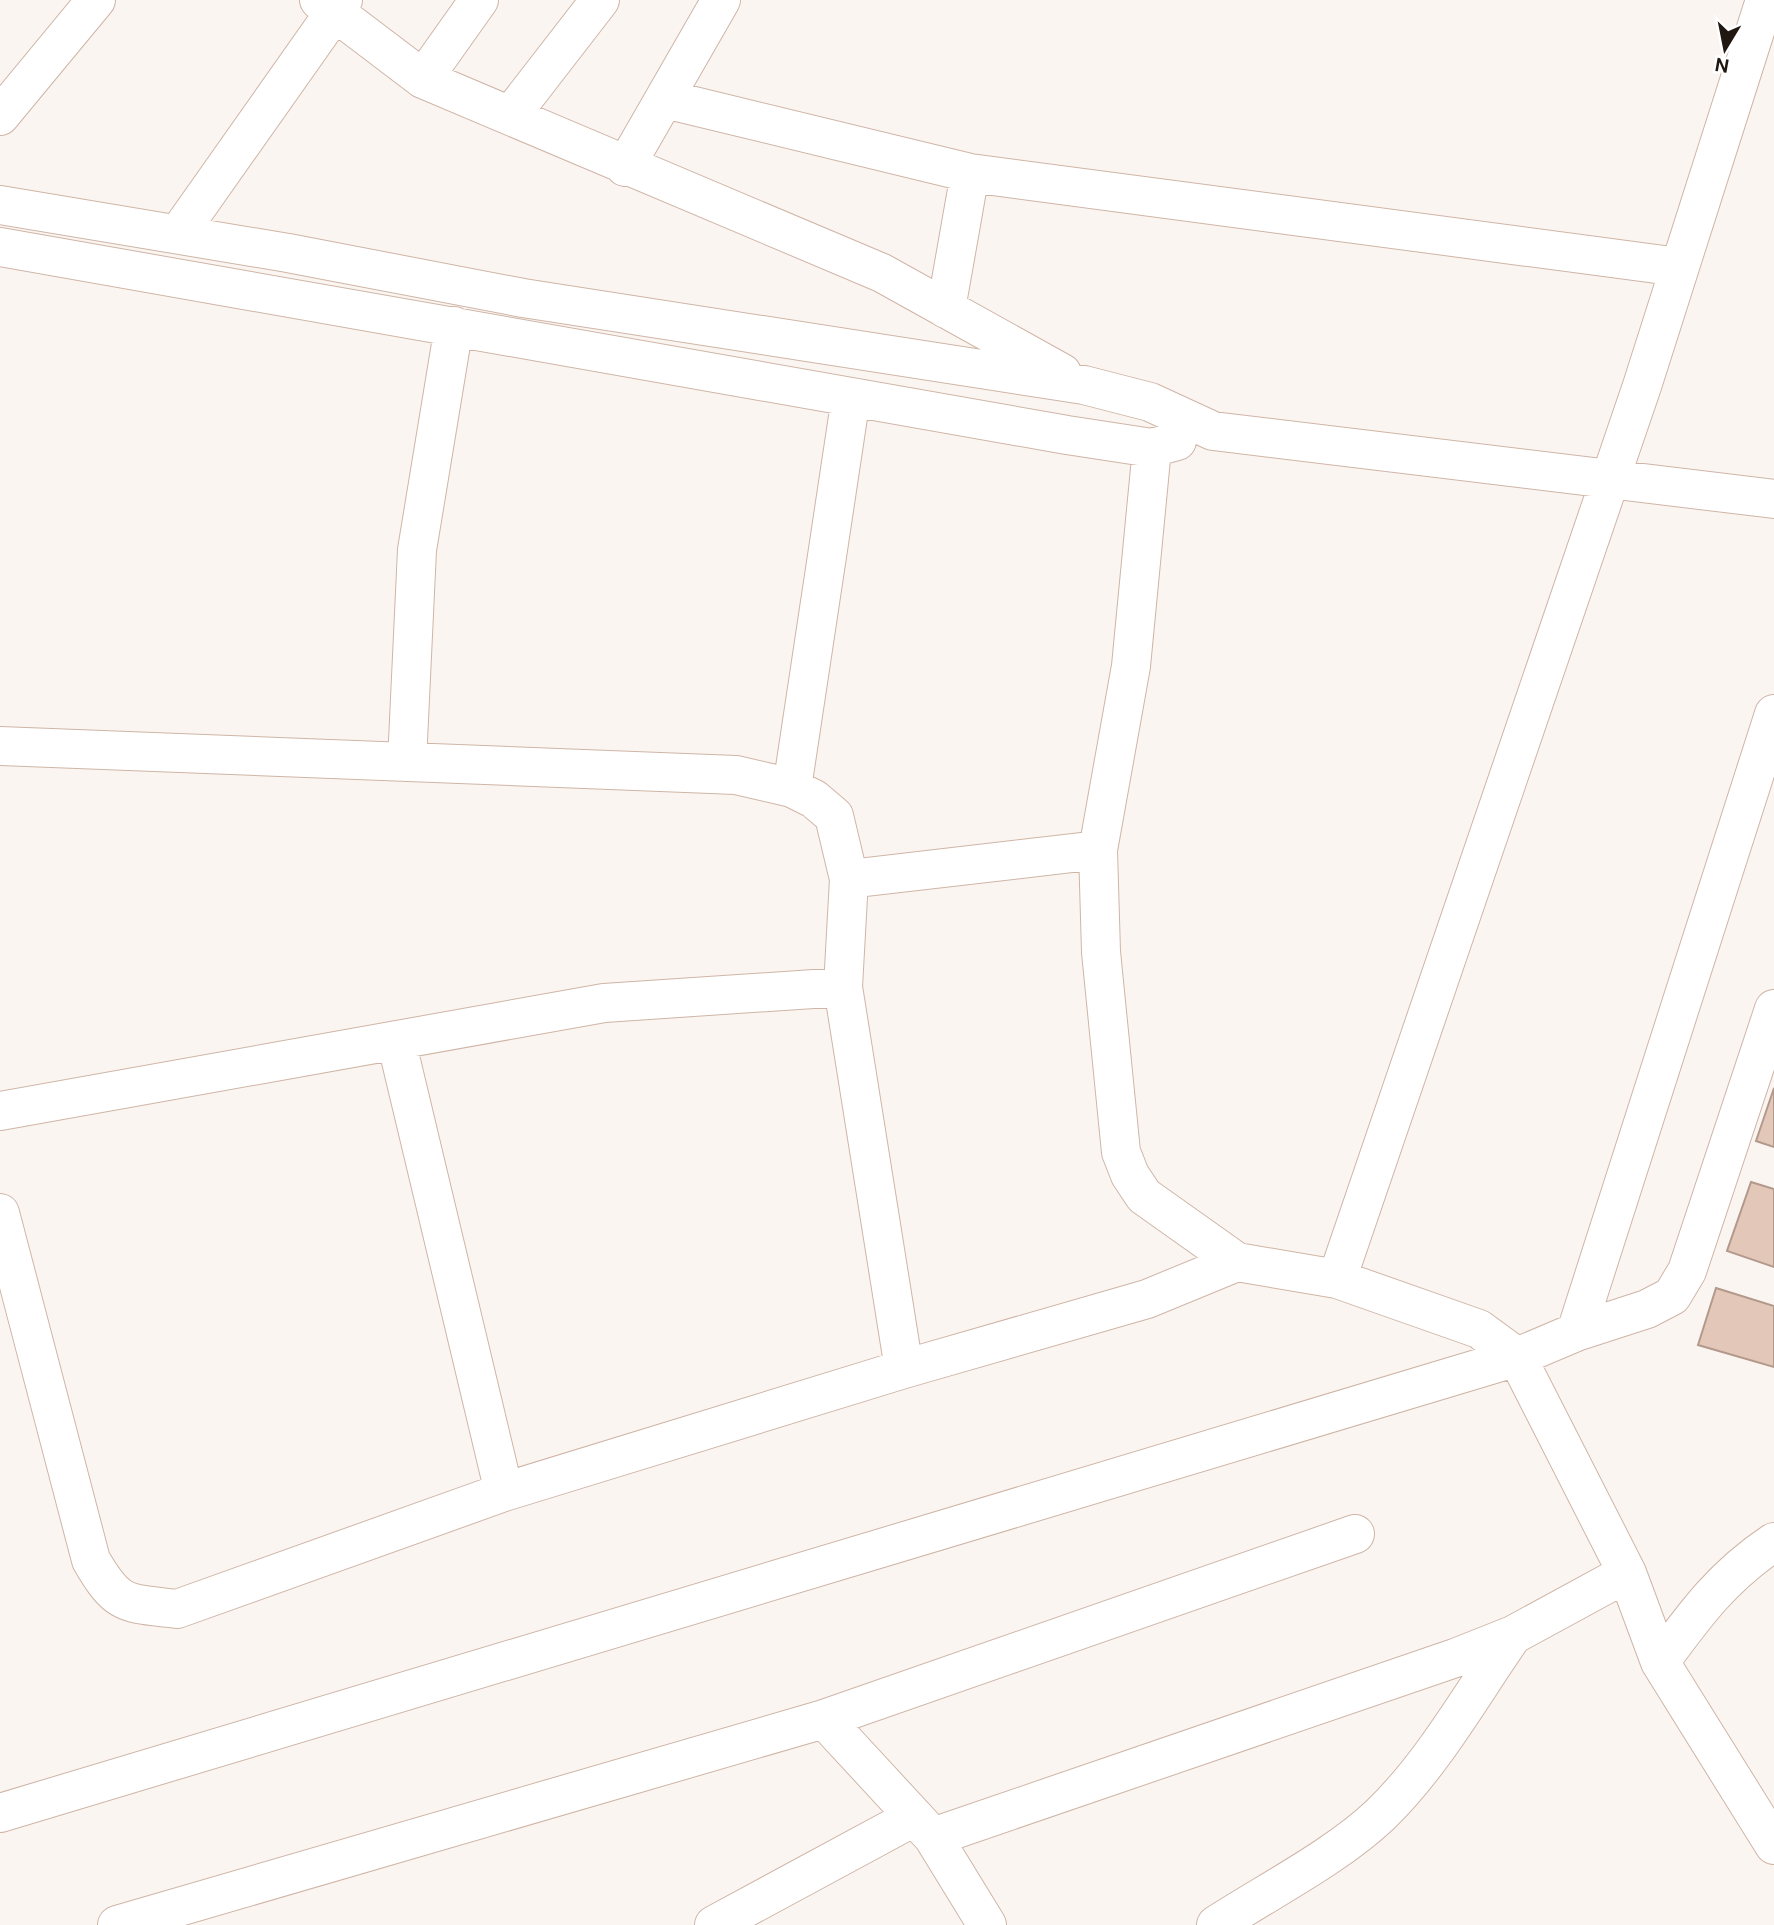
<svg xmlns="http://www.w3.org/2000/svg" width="1774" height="1925" font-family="'DM Sans',sans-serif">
  <rect width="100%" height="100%" fill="#fbf5f2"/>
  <path fill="#e3c8ba" stroke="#b2998b" stroke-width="2" d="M1774,1088v59l-18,-6z
    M1751,1182l23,7v78l-47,-16z
    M1716,1288l58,18v61l-76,-22z"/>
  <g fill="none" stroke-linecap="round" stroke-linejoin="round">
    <g stroke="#cfb5a6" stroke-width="40">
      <path id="minor" d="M319,0l104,79 459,194 180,100
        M423,79l56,-79
        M665,99l305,74 709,94
        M511,115l89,-115
        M0,116l96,-116
        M625,167l96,-167
        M0,205l288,48 235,45 561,87 66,17 63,29 561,68
        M178,234l165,-234
        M0,247l1067,188 85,13 25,-7
        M946,309l24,-136
        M1152,448l-21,218 -33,184 3,102 20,200 9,23 14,21 93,66 100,17 142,50 38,28 110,216 33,89 114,183
        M0,746l736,29 56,13 22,11 20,17 15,63 -6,108 61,382
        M407,762l10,-212 37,-224
        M792,788l59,-391
        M849,879l249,-29
        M396,1040l108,452
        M0,1111l604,-108 239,-16
        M0,1213l91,347c27,47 35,43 86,49l327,-117 400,-123 243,-70 90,-37
        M1337,1279l305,-893 123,-386
        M1576,1332l71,-23 25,-13 15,-25 87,-262
        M1660,1662c36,-49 63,-86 114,-120
        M824,1719l109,118 54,88
        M0,1813l1517,-456 59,-25 198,-618
        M933,1837l522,-179 58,-23 114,-62
        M117,1925l707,-206 531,-185
        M714,1925l200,-108
        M1216,1925c51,-33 121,-69 164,-110 53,-51 91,-120 133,-180"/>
    </g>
    <use href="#minor" stroke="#fff" stroke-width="38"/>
  </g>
  <g transform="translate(1725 49) rotate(190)" stroke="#ffffff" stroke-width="5" paint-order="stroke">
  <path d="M0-5L12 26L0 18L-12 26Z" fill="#201711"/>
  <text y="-10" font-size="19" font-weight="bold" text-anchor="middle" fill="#201711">N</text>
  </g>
</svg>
